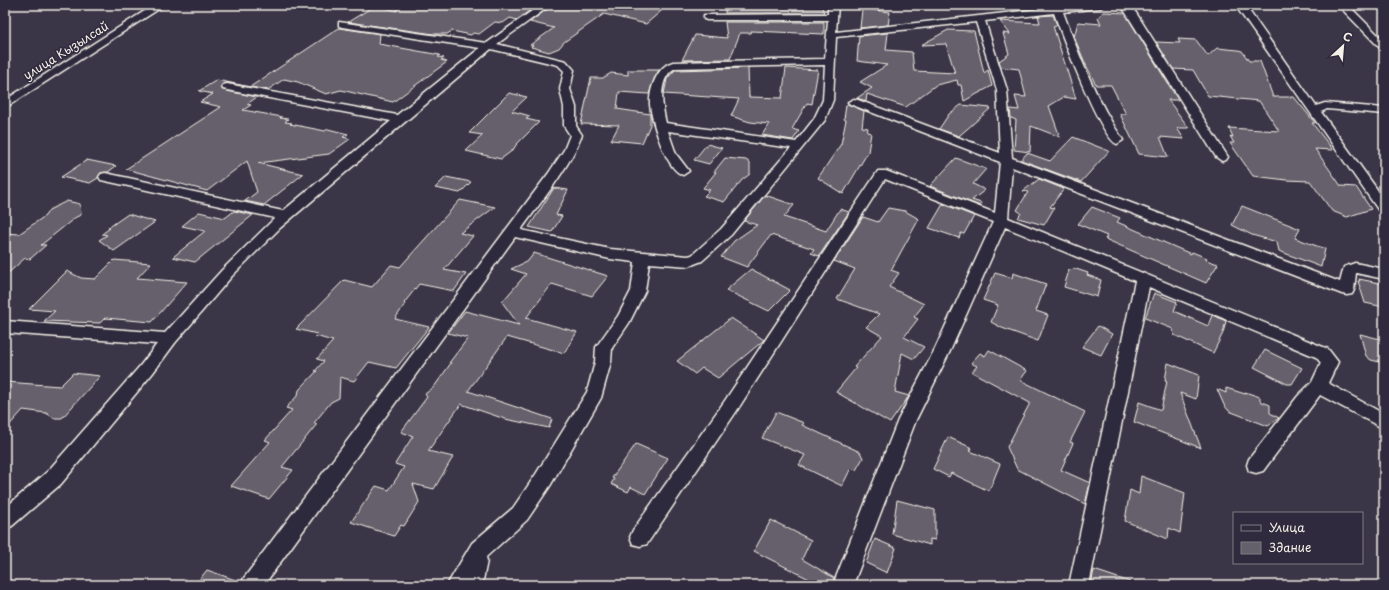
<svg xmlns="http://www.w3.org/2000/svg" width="1389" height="590" font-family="'Playpen Sans',sans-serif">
  <rect width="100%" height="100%" fill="#3b3647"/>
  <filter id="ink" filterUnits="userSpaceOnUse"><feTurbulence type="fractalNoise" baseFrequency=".025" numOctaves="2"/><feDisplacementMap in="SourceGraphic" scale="8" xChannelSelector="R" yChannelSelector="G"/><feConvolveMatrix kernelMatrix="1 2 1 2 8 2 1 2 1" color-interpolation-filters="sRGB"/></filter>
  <g filter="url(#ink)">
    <path fill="#65616c" stroke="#f4f1e8" d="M376,5l21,6v-6h140l-20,15 -7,-2 -7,5 -8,-1 -16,12 -6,-1 -2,2 -19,-4 -5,3h-13l-86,-12z
      M552,5h116l-22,19 -42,-10 -40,28 -5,6 -10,4 -18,-5 2,-2h-3l24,-17 -24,-6z
      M779,5v2h43l2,6h-99v-4h3l-1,-3z
      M865,9l25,3 -2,13 -28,3 2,-18z
      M1104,12l21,1 53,87h-10l21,28h-12l7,11 -24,-2 8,20 -29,-3 -19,-40h6l-15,-29h-15l-10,-20 -12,-28 4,-15 23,2 -3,-7z
      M1053,15l4,10 -4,1 23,73 -12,-2 -15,9 11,31 -29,-11 -1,26 -16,-2 2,-30 -5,-2 -1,-9 9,1 -4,-14 11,1 -7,-28 -18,-2 -2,-6 10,-7 -6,-21 7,1 -10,-13 40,2 -2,-7z
      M725,22h99v12l-73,-3v2h-11l-10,26 -48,1 13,-25 32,3z
      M339,28l41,6 -1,10 61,11 -2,2 6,1 -3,2 6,2 -54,40 -52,-12 -15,4 -28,-12 -14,-3 -16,11 -41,-7 -4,1 -2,2 2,4 34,7 -10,7 4,1 -8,5 39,7 -2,1 8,1 -3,3 7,1 -2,1 35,7 3,-2 20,5 -5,3 7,2 -21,15 -71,9 45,11 -39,31 -19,-4 12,-9 -10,-31 -40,30 -81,-22 95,-62 -21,-5 13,-8 -14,-3 18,-11 33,7z
      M948,30l26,1 10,42 4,-3 4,16 -28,15 -3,-16h-3l-1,-5 -21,5 -30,22 -39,-13 -1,7 -9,-3 15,-10 -12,-6 27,-17 -30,-4 2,-25 29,-3 -2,17 26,2 2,19 41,2 -9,-29 -25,1z
      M1178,39l18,1 12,16 9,-8 21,2 4,1 7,10h11l13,36h21l21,26h-3l21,27 -18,-1 26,37 15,1 15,22 -24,8 -15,-6 -22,-30 -23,-1 -34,-4 -23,-33h4l-4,-7 3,1 -4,-9 50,3 -20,-30 -51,-5 -15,-26 -20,-1 -17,-27 24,1z
      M748,68l1,29 33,1 4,-30 32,2 -6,34 -5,-1 -15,26 7,2 -6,9 -31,-5 7,-11 -19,-2 -19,-6 8,-17 -75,-5 3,-15 8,-9z
      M628,70h31l-5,9 -5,15 -30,-2 -2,17 33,5v11l-8,18 -31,-3 8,-15 -38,-1 10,-46h12l8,-5 17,2z
      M509,93l18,4 -15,14 18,5 -4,3 13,3 -23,23 -3,5 -12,9 -35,-8 17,-16 -14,-2z
      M848,104l16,7 -2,16 6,1 -1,4 4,1 -3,19 -25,42 -25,-16 23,-34 5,-24 -2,-1 2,-14z
      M961,105l30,3 -32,28 -20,-7 10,-15z
      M1073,137l36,14 -28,31 -60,-22 6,-7 23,8z
      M707,144l15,4 -13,16 -15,-4z
      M725,158l21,2 4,3v11l-8,6 -18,22 -20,-6 6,-6 -7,-2 13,-16h-2z
      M956,158l30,11 -13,15 12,6 -13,10 9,3 -1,3 -50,-20z
      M87,160l29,6 -8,6 -7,1 -3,5 -8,5 -29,-6z
      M446,177l25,5 -11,11 -25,-5z
      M1039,179l25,10 -14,18 4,1 -10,17 -26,-7 3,-5 -4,-3 11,-18 -5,-1z
      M554,188l14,2 -12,25 6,1 -10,16 -23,-5z
      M765,195l29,10 -10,12 42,14 14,-22 9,3 -30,44 -8,-3 3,-4 -43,-14 -24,32 -26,-10 13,-16 23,-16 -13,-4z
      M460,200l35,7 -35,26 13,3 -29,34 22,4 -12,17 -35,-7 -15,19 1,1 -10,15 34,8 -33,41 -27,-6 -15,19 -14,-4 -1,21 -8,4 -17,21 3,1 -35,43 11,3 -24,29 -38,-13 39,-44 -5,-2 27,-30 -6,-2 12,-13 1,-5 18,-19h-2l9,-10 -7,-2 16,-18 -18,-5 2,-2 -21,-5 48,-49 28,7 19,-22 9,2z
      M67,201l13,3 1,11 -5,2 -35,28h5l-16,14 -5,-1 -20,18v-43l14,1 26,-18 4,-6z
      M943,204l31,12 -10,18 -3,-1 -2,5 -30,-10z
      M1242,206l58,23 -5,9 30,11 -4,18 -42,-16 -2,-9 -25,-7 -20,-10z
      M1092,207l28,11 -3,4 74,32 1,-2 15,6 -1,2 12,4 -12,19 -101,-44 2,-3 -29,-12z
      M888,208l17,3 14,8 -28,51 8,3 -10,14 35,17 -10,13 4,2 -14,18 20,10 -10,12 -12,-6 -7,39 14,4 -19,27 -54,-31 20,-24 -2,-1 28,-31 -16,-9 13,-13 -42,-15 18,-30 -21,-8 29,-44 15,5z
      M234,211l19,4 -58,47 -22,-5 32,-26 -23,-5 17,-14 26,6z
      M128,214l27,8 -41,29 -15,-11 8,-5 -5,-1 8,-6h-2z
      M534,253l74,23 -16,20 -40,-12 -26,34 51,14 -13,21 -57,-16 -39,54 84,28 -3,9 -44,-9 -44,-15 -33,47 25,6 -19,32 -21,-5 6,18 -15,24 -3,-1 -7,11 -43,-14 25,-36 13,4 15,-23 -9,-3 18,-28 -12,-4 26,-35 -2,-3 9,-7 17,-24h-2l19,-25 -20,-5 17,-22 54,14 -17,-23 24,-28 -15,-5 17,-8z
      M114,260l37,3 -14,15 50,4 -35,40 -47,-4 -5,5 -56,-2 11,-10 -26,-2 38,-38 14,7 14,1z
      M751,269l39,21 -21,21 -43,-21z
      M1076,269l12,4 -1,2 14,5 -4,17 -33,-10 5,-17z
      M995,273l17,5 1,-5 33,11 -10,27 12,4 -10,26 -36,-13 -11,-6 7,-17 -15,-5z
      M1359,279l25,5v23l-19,-4 -7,-22h2z
      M1154,293l23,9 -3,9 34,15 4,-11 14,6 -3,12 -10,20 -39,-18 -1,-6 -28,-11z
      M731,318l33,22 -46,38 -16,-10 -7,6 -18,-13z
      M1098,326l14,8 -11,21 -19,-8z
      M1360,334l24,6v23l-13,-3 -5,-4z
      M989,350l38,21 -7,9 65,32 -15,30 3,1 -12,27 29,13 -5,21 -68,-35 -10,-22 23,-44 -58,-31 5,-6 -6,-3 9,-10 5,3z
      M1265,350l37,18 -10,16h-5l-33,-17z
      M1168,363l31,12 -3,24 -16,-6 21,55 -67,-26 5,-20 22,8 6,-29 -2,-1z
      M73,373l27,3 -38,42h-8l-8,-5 -23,-3 -18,20v-48l55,4z
      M1226,388l19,6v-2l15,5v4l10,4v8l9,5 -11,8 -39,-15 -5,-6 -7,-16 9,4z
      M776,412l28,11 -2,2 58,27 3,6 -7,12 -5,-2 -9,18 -43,-21 6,-10 -43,-17z
      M948,437l24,11 -2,3 30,13 -11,27 -38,-18 -2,4 -16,-8z
      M636,444l32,14 -23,36 -14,-7 -3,5 -17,-8 3,-5 -2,-1z
      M1141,476l44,17 -5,40 -11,-5 -1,11 -43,-18 5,-31 9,4z
      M897,500l38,10v30l-5,-1v6l-38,-11z
      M771,520l40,20 -9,19 32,19 -2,7h-22l3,-4 -59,-30z
      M875,539l21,9 -9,25 -21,-10z
      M207,570l34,12 -1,3h-45z
      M1094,570l36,12v3h-39z"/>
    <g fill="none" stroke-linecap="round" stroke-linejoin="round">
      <g stroke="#f4f1e8" stroke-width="3">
        <path id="minor" d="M154,5h11l-160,103v-8z
          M540,5h11l-54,39 69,17 8,9 -4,19 6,18v19l6,9c-14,35 -40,65 -61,95l89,19 78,7 4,-1 29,-26 70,-81 -123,-17 8,23 13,17 -6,4c-17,-5 -31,-53 -33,-70 -1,-15 7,-39 23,-43l152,-3 3,-39h-121l-3,-1v-4l124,-1v-9h10l-2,27 240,-27h29l-5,3 -37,4c16,43 34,90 60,128l-6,4c-16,-5 -56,-111 -63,-131l-69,8 22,69 5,68 328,124 4,-15 11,-4 29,6v10l-28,-6 -2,17 -2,4 -5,1 -5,-1 -330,-127 -4,51 320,131 10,13 -10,21 56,31v15l-64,-34 -57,76 -7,2 -7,-2 -2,-6 2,-6 49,-63 14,-14 9,-19 -5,-6 -167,-70 -60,298h-20l66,-304 -130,-54 -54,122 -35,71 -63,165h-20l65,-165 37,-71 58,-127 -108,-43 -149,233 -89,132 -7,2 -7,-2 -3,-7 3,-7 91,-128 154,-231h8l109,42 5,-51 -150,-58 -2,-2 6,-3 4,1 142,53 -3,-63 -21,-68 -140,15 -3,63 -8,20 -94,115 -29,26 -13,5 -40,-3 -4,28 -16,32 -17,25 -1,14 -10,36 -51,88 -23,34 -41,37 1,4 -5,24h-35l25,-42 41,-35 23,-34 51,-82 8,-30 1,-15 22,-31 13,-25 4,-29 -25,-3 -95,-22 -251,348h-23l3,-7 304,-404 16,-24 6,-15 -6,-9v-19l-4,-18 4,-18 -6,-6 -67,-16 -211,179 -48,48 -57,67 -23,31 -91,110 -49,42 -7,3v-21l42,-36 93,-106 17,-22 -152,-11v-12l160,12 57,-63 53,-52 -174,-38 -2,-3 2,-3 4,-1 178,38 108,-90 -164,-31 -4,-1 -1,-2 1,-2 4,-1 170,31 83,-67 -138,-21 -3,-1v-4l148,21zM825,65l-2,35 -9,19 -18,23 -130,-19c-4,-17 -9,-44 9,-55z
          M1121,5h10l97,152 -2,3 -4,1 -6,-4z
          M1235,5h10l71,101 9,-3 59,5v6l-57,-5 -6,3 63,87v13l-5,-1z
          M1338,5h10l36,36v9l-3,-1z"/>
      </g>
      <use href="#minor" fill="#2f2a3d" fill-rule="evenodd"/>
    </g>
  </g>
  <g text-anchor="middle" stroke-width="3" stroke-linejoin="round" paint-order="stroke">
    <g font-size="12" fill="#f4f1e8" stroke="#2f2a3d">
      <text transform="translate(66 51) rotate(-32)" y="4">улица Кызылсай</text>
    </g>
  </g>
  <rect width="1389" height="590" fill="none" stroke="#2f2a3d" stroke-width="20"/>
  <rect x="10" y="10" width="1369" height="570" fill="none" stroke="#f4f1e8" stroke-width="1.5" filter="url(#ink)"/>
  <rect x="1233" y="512" width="130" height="52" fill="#2f2a3d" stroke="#7e7a81"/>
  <rect x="1241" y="525" width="20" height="6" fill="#2f2a3d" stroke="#7e7a81"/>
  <text x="1269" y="532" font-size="12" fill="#f4f1e8">Улица</text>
  <rect x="1241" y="542" width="20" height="12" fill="#65616c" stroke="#7e7a81"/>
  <text x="1269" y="552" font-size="12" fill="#f4f1e8">Здание</text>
  <g transform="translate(1343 46) rotate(26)" stroke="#2f2a3d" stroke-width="3" paint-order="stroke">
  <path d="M0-3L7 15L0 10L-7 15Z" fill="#f4f1e8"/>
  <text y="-6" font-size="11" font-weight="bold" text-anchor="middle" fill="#f4f1e8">С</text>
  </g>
</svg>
